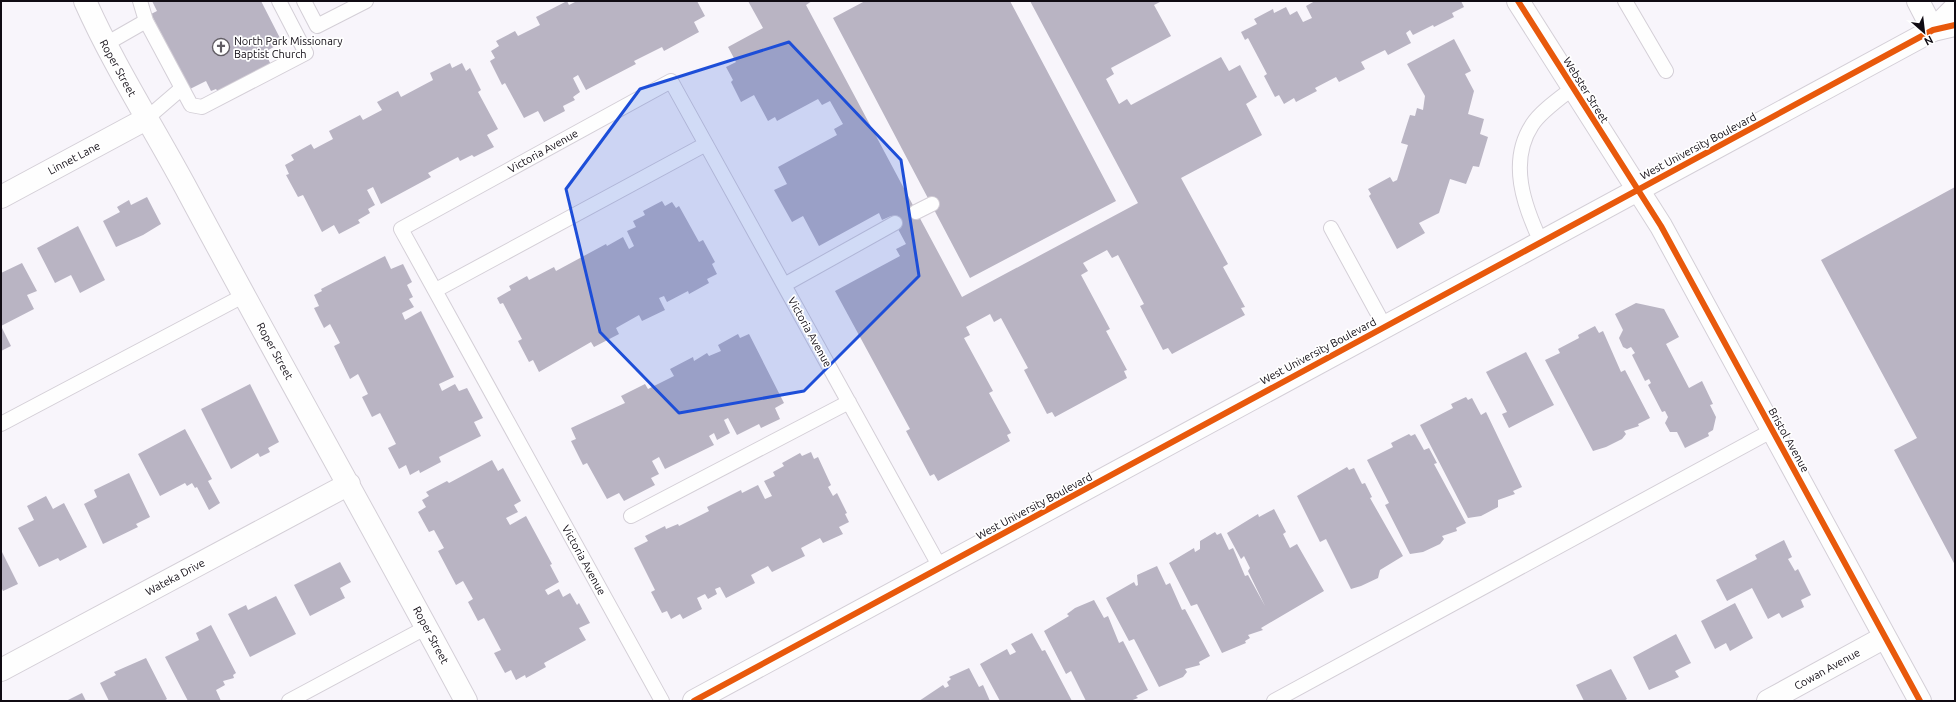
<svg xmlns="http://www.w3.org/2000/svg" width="1956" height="702" font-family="Ubuntu,sans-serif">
  <rect width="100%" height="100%" fill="#f8f5fb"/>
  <path fill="#b9b4c3" d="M152,1h109l21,41 -17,10 6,13 -53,27 -2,-3 -5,2 -5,-10 -16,8 -39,-75 6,-3z
    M567,1l2,4 8,-4h120l8,15 -11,6 5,10 -35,19 -2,-4 -28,14 2,3 -50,26 -8,-15 -5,3 7,14 -7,5 2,3 -12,6 2,5 -21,11 -6,-11 -14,7 -19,-35 -3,2 -12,-24 5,-3 -4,-7 8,-5 -3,-5 19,-10 3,5 22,-11 -4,-8z
    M748,1h64l-6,4 156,292 176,-94 -108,-202h132l-8,4 17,31 -60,32 3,6 -8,5 13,25 8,-5 4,6 90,-48 8,14 11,-6 17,32 -11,7 16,31 -81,43 47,86 -5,3 22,40 -4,1 4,7 -73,39 -4,-6 -5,2 -23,-44 4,-2 -26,-49 -6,3 -5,-8 -24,13 5,8 -7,4 29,54 -4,2 21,39 -3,1 3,7 -72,39 -3,-5 -5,2 -23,-44 4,-2 -27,-50 -7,4 -4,-8 -24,13 4,8 -6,3 29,53 -4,2 22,40 -4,2 3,6 -72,40 -4,-7 -4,2 -24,-45 4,-2 -75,-138 65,-35 -4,-7 10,-5 -15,-28 -9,4 -3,-7 -60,33 -16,-30 -11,6 -18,-32 13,-6 -9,-17 59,-32 -3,-6 9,-5 -13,-23 -8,4 -4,-6 -41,22 -2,-4 -7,4 -14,-26 -13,7 -10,-20 2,-2 -7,-13 10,-5 -8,-15 35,-19z
    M865,1h145l106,200 -146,77 -137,-260z
    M1315,1h146l3,6 -12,6 2,4 -20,10 -1,-2 -20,10 -3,-5 -4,3 5,10 -23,12 -3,-5 -24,12 4,7 -26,13 -3,-5 -21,11 2,3 -21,11 -2,-4 -10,6 -5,-9 -4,2 -11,-21 3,-2 -19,-36 -3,2 -4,-8 16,-8 -3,-5 19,-10 1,4 12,-6 4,8 7,-4 6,11 9,-4 -6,-12z
    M1454,39l17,32 -6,3 9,17 -6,23 16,5 -4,15 8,3 -9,30 -6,-1 -7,18 -16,-5 -11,34 -20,10 6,10 -28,16 -28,-53 2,-2 -3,-5 22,-12 3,5 4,-2 11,-35 -7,-2 9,-28 5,1 2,-8 6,2 2,-14 -18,-32z
    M450,63l2,5 10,-5 4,8 4,-3 11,22 -3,2 20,37 -11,6 7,12 -20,10 -2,-2 -12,6 -2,-4 -30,16 3,4 -50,27 -8,-17 -6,3 8,15 -7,4 2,4 -12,7 2,3 -21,11 -5,-9 -12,7 -19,-37 -5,2 -12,-22 3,-1 -4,-9 9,-5 -3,-5 20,-11 3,5 19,-10 -4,-8 31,-16 3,5 19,-10 -5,-8 21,-11 3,6 32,-17 -3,-7z
    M1955,187v378l-61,-115 23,-12 -96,-178z
    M147,197l14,27 -18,11 -27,12 -13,-26 17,-9 -3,-5 12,-7 2,5z
    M662,201l3,5 7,-4 4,6 3,-2 20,36 4,-2 12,22 -3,2 5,10 -10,5 2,4 -20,11 -1,-3 -21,11 -3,-6 -5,2 6,12 -23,11 -3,-6 -23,13 3,6 -25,13 -3,-5 -52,30 -6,-12 -4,2 -11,-21 4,-2 -19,-36 -3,1 -3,-6 14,-8 -2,-4 18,-10 2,4 25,-13 2,4 50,-27 1,2 16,-9 6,12 5,-3 -7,-15 9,-4 -3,-6 12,-6 -2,-4z
    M78,226l27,54 -25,13 -9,-18 -16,8 -18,-35z
    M385,256l6,13 12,-5 9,18 -5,3 6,12 -4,2 5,8 -12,6 3,7 16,-9 33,66 -15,7 3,7 13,-7 4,7 8,-3 16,30 -9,4 7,14 -42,21 2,5 -21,11 -1,-3 -9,5 -4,-10 -7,4 -11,-21 8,-4 -16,-31 -8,4 -10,-20 6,-3 -10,-20 -8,5 -16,-33 6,-3 -10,-19 -6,4 -10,-20 5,-2 -5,-11 8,-4 -1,-2z
    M22,263l15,28 -10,4 7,14 -33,17v-53z
    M1636,303l28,6 15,28 -13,7 23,44 13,-7 11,23 -3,1 6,12 -3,13 -5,3 1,3 -24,12 -8,-16h-7l-5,-9 3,-6 -3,-6 -3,1 -14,-27 3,-2 -2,-4 -4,2 -13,-26 3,-2 -4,-6 -4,2 -4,-2 -4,-9 4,-8 -8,-16z
    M1,326l10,20 -10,5z
    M1595,326l4,7 4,-2 18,41 4,-2 25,48 -12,6 1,2 -15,5 2,3 -4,5 -16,8 -13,4 -48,-91 15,-7 -2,-4 21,-11 -1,-3z
    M738,334l2,4 9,-4 35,69 -9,5 5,11 -19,9 -2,-4 -22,11 -9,-17 -4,2 6,13 -13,7 -3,-7 -5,3 5,9 -49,24 -6,-12 -7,4 7,13 -8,4 4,7 -31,16 -5,-8 -12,6 -20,-36 -4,2 -12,-24 5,-2 -5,-11 54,-25 -4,-7 24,-12 3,5 26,-13 -4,-7 23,-12 1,4 13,-8 2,3 12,-5 -3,-6z
    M1526,352l28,53 -45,23 -7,-14 5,-2 -21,-40z
    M250,384l29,58 -11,6 2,4 -10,5 -2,-4 -27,16 -30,-60z
    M1466,397l2,3 4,-2 9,17 5,-3 36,75 -9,4 2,3 -17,6v7l-17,9 -13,2 -48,-93 33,-17 -2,-4z
    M185,429l27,50 -4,2 12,22 -11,7 -12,-23 -2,1 -3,-5 -5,3 -2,-3 -25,13 -22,-42z
    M1409,434l2,2 4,-2 9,16 5,-2 8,15 -3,1 32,59 -10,5 1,3 -15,5 2,3 -4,5 -17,8 -13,2 -25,-49 4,-2 -22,-43 26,-13 -2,-4z
    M811,452l3,7 4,-2 13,28 -3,2 5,9 4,-3 10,20 -2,1 4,8 -10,5 4,7 -20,9 -3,-5 -19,10 4,8 -33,16 -4,-6 -17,9 4,8 -29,15 -6,-11 -5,2 2,5 -9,5 -3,-5 -8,4 5,11 -19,10 -3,-5 -9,5 -4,-8 -5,2 -11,-21 4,-2 -21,-42 14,-7 -3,-5 20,-10 1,3 12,-5 1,2 30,-15 -2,-4 34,-17 1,3 16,-8 7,14 7,-3 -8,-15 11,-5 -2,-4 11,-6 -2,-3 18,-10 2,3z
    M492,460l6,11 5,-3 18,33 -7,4 4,7 -12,6 4,7 16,-9 26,48 -2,1 9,17 -14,8 3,5 11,-6 4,8 7,-4 7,12 2,-2 11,20 -11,5 7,12 -42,23 2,4 -20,11 -1,-3 -9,5 -5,-10 -6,3 -11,-20 7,-3 -17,-32 -6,3 -10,-19 5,-3 -10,-18 -7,4 -18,-34 6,-3 -10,-18 -5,2 -11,-20 8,-5 -4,-7 7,-4 -3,-4 21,-11 2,2z
    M1347,467l2,3 5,-2 8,16 3,-1 7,14 -2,1 33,58 -23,14 -2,8 -17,8 -10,3 -25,-50 -6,3 -23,-46z
    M129,473l21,44 -14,7 2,3 -35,17 -19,-40 13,-7 -3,-7z
    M46,496l7,13 11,-6 23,44 -27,14 -2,-3 -19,9 -21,-39 16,-8 -7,-14z
    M1274,509l12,23 -3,2 7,14 7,-4 27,47 -63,37 2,2 -15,5 2,3 -5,3 1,2 -24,10 -25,-49 -6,2 -22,-43 25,-15 1,4 5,-3v-8l15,-9 2,3 4,-2 8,17 4,-2 12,28 3,-1 17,31 -17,-35 2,-3 -6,-12 -3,3 -14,-26 31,-19 1,3z
    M1784,540l8,17 -4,2 7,12 3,-2 13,26 -10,5 3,7 -22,11 -3,-5 -11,6 -16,-31 -25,13 -11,-21 41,-21 -2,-4z
    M1,550l17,34 -15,7 -2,-4z
    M340,562l11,20 -11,6 5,10 -35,18 -16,-31z
    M1157,566l9,19 4,-2 12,27 3,-1 25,47 -11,6 1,3 -15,4 2,3 -4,5 -24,10 -25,-48 -5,2 -23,-43 28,-16 2,4 2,-1 -1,-10z
    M276,596l20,38 -46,23 -22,-43 18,-9 2,5z
    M1094,600l10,18 4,-2 11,27 4,-2 25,49 -12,6 2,2 -8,3h-44l-15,-30 -5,3 -22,-43 25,-15 -2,-2 8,-6z
    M1735,603l18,35 -23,13 -4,-8 -11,6 -14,-28z
    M211,625l25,48 -3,2 1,3 -11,3 2,4 -9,5 5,11h-33l-23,-44 34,-17 -3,-7z
    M1032,633l10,18 3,-1 27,51h-72l-20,-37 27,-15 3,6 6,-3 -5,-8z
    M1676,634l15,29 -16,8 4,6 -30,13 -16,-33z
    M146,658l21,41 -3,2h-55l-9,-18 16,-8 -2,-3z
    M969,668l10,19 4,-2 7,16h-71l24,-16 2,3 4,-2 -2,-4 4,-3 -2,-2z
    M1611,669l16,30 -3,2h-40l-8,-16z
    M82,693l4,8h-20z"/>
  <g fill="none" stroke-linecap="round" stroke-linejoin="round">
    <g stroke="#d4cfd7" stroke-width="16">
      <path id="service" d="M140,1l6,20
        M304,1l13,25 49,-25
        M1625,1l41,70
        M104,45l42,-24 45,84 11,2 104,-54 -27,-52
        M146,119l36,-31
        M916,212l16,-8
        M1331,228l54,99
        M1541,242c-17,-36 -33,-80 -9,-117 8,-13 28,-27 41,-37
        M784,285l111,-62
        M436,290l270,-146
        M1,424l242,-128
        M631,516l218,-114
        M289,701l138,-74
        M662,701l-261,-472 270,-148 269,486
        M1274,701l499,-271"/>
    </g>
    <g stroke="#d4cfd7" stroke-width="24">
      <path id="minor" d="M85,1c29,65 67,124 101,187 92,172 188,341 280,513
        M1518,1l143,225 259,475
        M1918,1l15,29
        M1,197l145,-78
        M1,670l348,-186
        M1768,701l117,-64"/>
    </g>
    <g stroke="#d4cfd7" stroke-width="24">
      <path id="tertiary" d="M1933,30l22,-22
        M694,701l1239,-671 22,-5"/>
    </g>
    <use href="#service" stroke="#fefefe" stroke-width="14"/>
    <use href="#minor" stroke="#fefefe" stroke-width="22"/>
    <use href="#tertiary" stroke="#fefefe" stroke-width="22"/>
    <g stroke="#fff" stroke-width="8">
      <path id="cycleway" d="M1518,1l143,225 259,475
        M694,701l1239,-671 22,-5"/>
    </g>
    <use href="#cycleway" stroke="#e8590c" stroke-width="6"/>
  </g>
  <path fill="#1d4ed8" fill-opacity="0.2" stroke="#1d4ed8" stroke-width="3" stroke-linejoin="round" d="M789,42l112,118 18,116 -115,115 -125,22 -79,-81 -34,-143 74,-100z"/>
  <defs>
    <g id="church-ring" transform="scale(0.9)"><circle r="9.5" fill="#fff" stroke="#615d64" stroke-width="1.5"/><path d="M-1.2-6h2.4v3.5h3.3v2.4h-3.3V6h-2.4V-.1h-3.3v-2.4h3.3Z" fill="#615d64"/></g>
  </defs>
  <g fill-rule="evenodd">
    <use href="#church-ring" x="221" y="47"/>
  </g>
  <g text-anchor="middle" stroke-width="3.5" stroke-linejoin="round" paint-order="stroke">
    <g font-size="11" fill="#100b13" stroke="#fff" text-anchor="start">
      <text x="234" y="45">North Park Missionary<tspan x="234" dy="13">Baptist Church</tspan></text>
    </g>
    <g font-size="11" fill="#100b13" stroke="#fff">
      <text transform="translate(118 68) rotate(61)" y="4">Roper Street</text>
      <text transform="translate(1586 90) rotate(58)" y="4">Webster Street</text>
      <text transform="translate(1698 146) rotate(-28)" y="4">West University Boulevard</text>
      <text transform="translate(543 151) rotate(-29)" y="4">Victoria Avenue</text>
      <text transform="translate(74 158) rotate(-28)" y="4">Linnet Lane</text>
      <text transform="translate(810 332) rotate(61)" y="4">Victoria Avenue</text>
      <text transform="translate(275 351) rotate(61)" y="4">Roper Street</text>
      <text transform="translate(1318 351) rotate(-28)" y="4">West University Boulevard</text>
      <text transform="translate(1789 440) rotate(61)" y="4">Bristol Avenue</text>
      <text transform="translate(1034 506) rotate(-28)" y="4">West University Boulevard</text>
      <text transform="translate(584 560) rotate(61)" y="4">Victoria Avenue</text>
      <text transform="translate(175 577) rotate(-28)" y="4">Wateka Drive</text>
      <text transform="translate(431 635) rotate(62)" y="4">Roper Street</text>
      <text transform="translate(1827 669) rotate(-29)" y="4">Cowan Avenue</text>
    </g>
  </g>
  <rect width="1956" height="702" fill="none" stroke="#100b13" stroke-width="4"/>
  <g transform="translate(1924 32) rotate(152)" stroke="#ffffff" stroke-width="3" paint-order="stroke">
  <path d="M0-3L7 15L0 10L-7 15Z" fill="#100b13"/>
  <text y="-6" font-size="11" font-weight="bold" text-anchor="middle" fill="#100b13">N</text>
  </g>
</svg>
